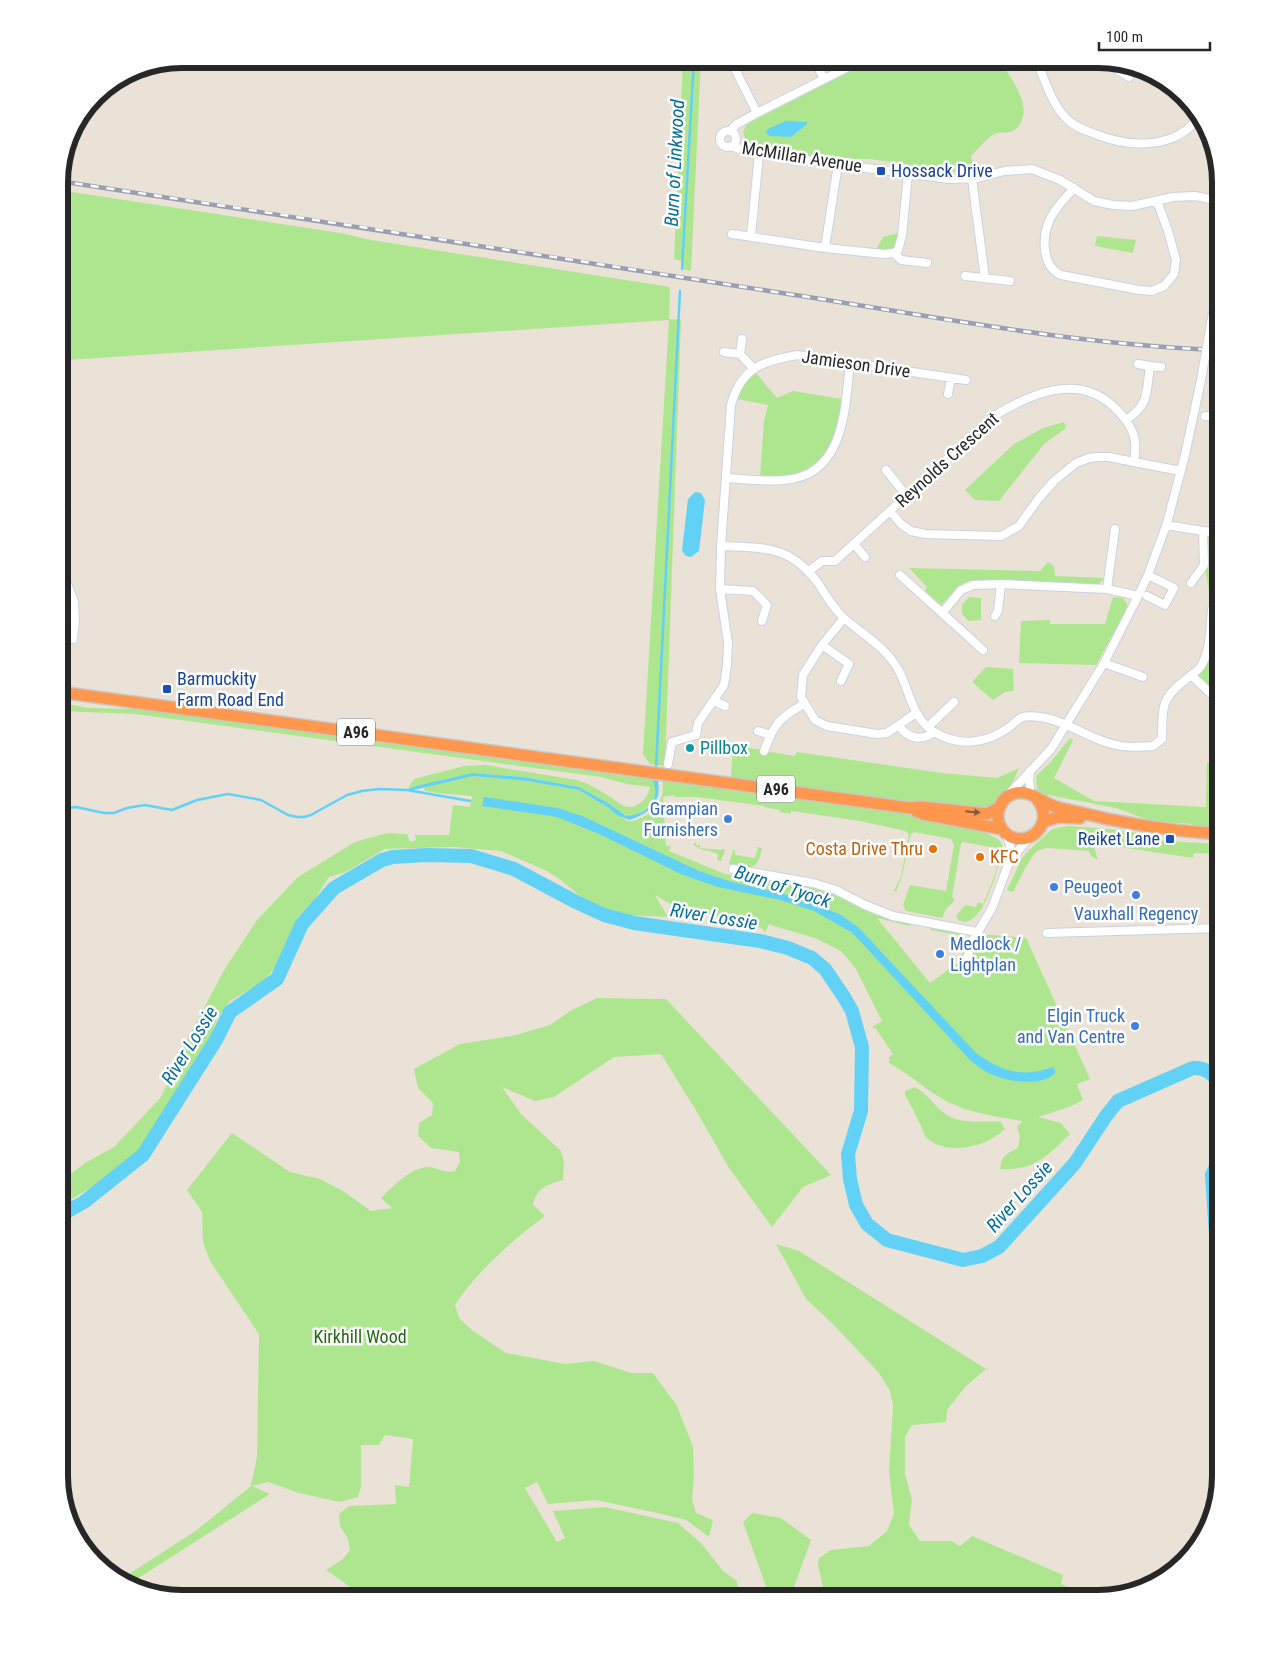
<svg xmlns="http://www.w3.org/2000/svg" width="1279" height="1657" font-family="'Roboto Condensed',sans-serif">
  <rect width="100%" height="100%" fill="#ebe2d7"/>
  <path fill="#aee68f" d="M683,59h18l-10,212 -9,-2v-8l-8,-2z
    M873,59h126c12,20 40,53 14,72 -5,3 -13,0 -19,3 -8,5 -16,15 -23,22l3,16 -13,1 -91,-14h-26l-81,-9 -11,-2 -5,-3 -4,-13 4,-8z
    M59,190l282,43 30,7 299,47 -1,32 12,1 -16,446 -15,-2 -7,-10 26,-434 -602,40 -8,-32z
    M904,225l-6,25 -31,3 10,-5 6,-11 15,-4z
    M1097,236l39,4 -3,13 -38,-7z
    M756,373l21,25 16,-7 49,8c-3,37 -12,71 -55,78 -8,1 -18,0 -27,0l4,-56 4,-16 -31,-6c4,-11 10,-19 19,-26z
    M1064,422l2,6 -22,16 -45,57 -24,-1 -10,-10 49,-46 29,-16z
    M1203,531l17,1v170l-29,-27 9,-7 12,-59 -8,-47z
    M1048,562l6,4 1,10 49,2 -8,9 -120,-7c-19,2 -22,13 -35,25l-16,-14 2,-4 -18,-19 131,3z
    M59,584l4,5 2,-1c12,33 5,64 0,97l-6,-1z
    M969,597l12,1v22l-12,1 -7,-7v-9z
    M1113,597l10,1 4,6v5l-31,56 -77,-2 2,-42 29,-1v4h55z
    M986,667l27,2 1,22 -9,1 -12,8 -21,-18z
    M59,702l29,6 53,1 497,69 7,-3 8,1c0,5 3,10 3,16 -2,14 -17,24 -30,24l-18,-13 -29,-16 -56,-10 -51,-4 -64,15 6,-9 50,-13 22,-1 91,15c13,4 24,11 35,18 4,3 9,7 13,8 11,5 24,-9 25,-19l-23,-3 -26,-7 -466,-63 -76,-3z
    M1070,738l3,2 -19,38 40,23 112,6 1,-45 13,5v63l-28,-1v-5l-41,-3 -35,-13 -73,-14 -6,-5 -1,-13 13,-12z
    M733,745l61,11 3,-4 145,21 55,5 22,-10c-7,17 -17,36 -36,41l-38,-2 -214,-30z
    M473,776l54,5 52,9 30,18 18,13c16,1 34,-14 36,-30 0,-2 -1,-5 0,-8l-4,-3 1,-2 197,27 55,9 13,6 59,12 14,7 4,5 1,4c-4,16 -17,72 -38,74 -2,0 -5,-1 -7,-2l-2,-4 9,-11 11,2 2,-5 5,2c5,-12 22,-46 12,-56l-32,-6 -2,1 -9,54 2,1v3l-8,8 -4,9 -36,-7 -3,-6 7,-20 36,6 8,-46 -3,-6 -37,-7 -3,2 -9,42 -6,16 -2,-1 7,-15 8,-41 -3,-4 -46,-10 -69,-10 -1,3 -10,-2v-2l-16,-3v-1l-67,-9h-22l-1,-2 -11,2 3,49h5l-2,5 56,23 95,15 24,10 31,16 35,9 -1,2 -32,-8 53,65 30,-22 4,-16 -1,-6 -4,-4 -29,-5v-2c11,2 35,1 36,16 0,5 -3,12 -4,17l7,1 13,-28 44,4 64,141 -13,5 6,16 -14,7 -31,10 23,6 9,11c-23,22 -35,37 -70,35 1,-13 7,-16 18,-21l2,-11 -3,-11 6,-5c-25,-4 -53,-8 -75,-19 -22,-11 -38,-28 -59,-39v-6l4,-3 -17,-25 -4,-2 10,-6 -26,-52 -15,-18 -26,-13 -38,-11 -8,-3 -4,9 -3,-5 -70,-18h-11l-26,-15 13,22 -45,-2 -36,-13 -26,-22 -16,-10 -44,-19 -48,-4 -68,2 -39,23 -17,5 -16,25 -15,15 -17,43 -17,21 -34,20 -13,18 -9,25 -70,110 -36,27 -32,19 -11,-12v-5l26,-20 29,-16 47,-50 31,-67 34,-63 31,-47 41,-43 57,-35 32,-9 20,1 3,8 6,-2 -1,-5h34l4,-30 17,2 2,-11 -35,-3 -12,-2 -1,-3 1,-1z
    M1066,826c29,2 71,3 97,15l57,3v10l-26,-1 -1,5 -100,-15 5,17 -7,-4 -2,-5 -43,-3 -7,2 -5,4 -8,13 -13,25 -6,-2 15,-32 7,-8 23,-21z
    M696,842v3h4v3l22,2 1,-2 2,3 -4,10 -4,-1 1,-6 -12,-4 -1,1 -12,-6z
    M758,847l4,1c-4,22 -12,23 -33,16l4,-14h2v5l20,3z
    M597,998l69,1 165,176 -28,12 -31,40 -43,-59 -32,-56 -36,-58 -47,3 -60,40 -19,4 -33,-14 19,27 40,37 3,11 -1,18c-16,5 -26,7 -30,25l12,11c-31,23 -69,56 -90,89l4,13 14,13 33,22 59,11 29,-3 37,12h22l24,33 16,41 1,29 -2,23 4,14 17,7 -4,17 -23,-17 -24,-6 -66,-14 -48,4 -11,-22 -12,6 32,54 8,-4 -12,-27 52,-4 73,16 23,20 22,28 13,9 4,13 -4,5h-370l-40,-28 17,-11 7,-9 -2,-11 -8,-13 -1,-12 10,-8 47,-2 -1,-19 14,2 4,-48 -28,-4 -6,10h-18v42l-3,10 -18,5 -41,-9 -31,-11 -16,4 18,8 -141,90 -8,-2 -3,-3 14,-7 65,-42 54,-44 6,-30 2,-122 -49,-73 -7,-19 -1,-30 -15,-22 45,-57 58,39 30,7 23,12 28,20 21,-3 -11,-10c11,-11 30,-31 47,-31 10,0 16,7 27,4l5,-9 -1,-10 -28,-4 -13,-12 1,-13 13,-8 1,-12 -15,-15 -4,-19 46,-25 52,-8 38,-11 20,-14z
    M915,1087c15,8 19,20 32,28 12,9 39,6 54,7l4,7c-18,18 -59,28 -79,8 -3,-4 -4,-10 -7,-15 -4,-9 -9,-18 -14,-27v-4z
    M776,1244l23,7 187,118 -21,18 -18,23 -1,12 -34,3 -7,12v37l7,26 -3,25 11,16h31l9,5 12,-10 91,39 -2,9 33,14h-292l3,-5 19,-1 -6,-27 1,-7 12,-8 38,-4 18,-15 7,-18 -5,-41 4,-66 -3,-15 -11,-18 -47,-50 -26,-24z
    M752,1513l29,5 30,22 -21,58h-20l-27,-76z"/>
  <path fill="#61d1f6" d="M786,121l21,1v2l-16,13 -21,-1 -4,-3 2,-4z
    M695,492l6,1 4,7 -6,51 -8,6 -5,-1 -4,-5 6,-52z
    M472,773l51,4 56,10 29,16 18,13c21,-1 35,-16 27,-36l7,1 -2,1c4,21 -10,32 -29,38l-12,-5 -8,-7 -30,-18 -52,-9 -54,-5 -64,15 -4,-1 11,-4z
    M484,797l73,11 25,8 117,55 33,11 69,16 40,17 17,12 118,126c27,19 45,25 77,14l3,5c-12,15 -46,10 -63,3 -9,-3 -16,-10 -23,-15l-109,-118 -10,-10 -37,-21 -34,-11 -62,-13 -35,-12 -84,-41 -42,-17 -75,-11z"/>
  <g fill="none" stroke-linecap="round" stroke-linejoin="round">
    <path stroke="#61d1f6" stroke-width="2.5" d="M682,269l12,-210
      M656,769l24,-478
      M59,809l17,-2 28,6h10l13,-5 18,-3 27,5 25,-10 31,-6 33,6 27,15 9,2h7l7,-2 36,-20 15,-4 17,-2 28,1 63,11"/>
    <path stroke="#61d1f6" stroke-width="14" d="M59,1216l25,-14 59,-47 73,-115 14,-28 47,-33 25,-55 32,-36 48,-28 11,-3 34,-2 44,1 43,13 62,33 28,13 30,8 126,18 28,7 24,10 13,11 19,28 8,14 10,36 -1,64 -13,43 2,25 6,26 11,19 20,16 76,20 19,-4 17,-9 76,-84 31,-47 12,-15 75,-33c13,-1 19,6 27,15
      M1220,1243l-4,-8 -4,-60 8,-17"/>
    <g stroke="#ccd1e2" stroke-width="10">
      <path id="minor" d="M730,59l27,54
        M814,59l10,20
        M1036,59c8,19 15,43 29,58 8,9 19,13 30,17 35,14 82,16 105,-19
        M1100,59l29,18
        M730,131l7,-7 20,-11 107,-54
        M720 139a8 8 0 1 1 16 0a8 8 0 1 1-16 0Z
        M732,146l14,6 13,2 191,25 28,-1 26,-7 28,-2 28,11 34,21 19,4 19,1 41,-9 22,-1 25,5
        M972,179l13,99
        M1074,188c-8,9 -18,19 -24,31 -8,17 -9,47 11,56l78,15 13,1 12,-5 10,-12 2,-14 -8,-29 -11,-30
        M732,234l93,14 59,6 10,-1 4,-3 4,-14 6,-62
        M751,236l8,-82
        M825,248l13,-84
        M894,253l7,7 26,3
        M965,276l45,5
        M1211,323l9,-44
        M742,339l-2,15 13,14
        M724,352l16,2
        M1138,364l12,2
        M948,394l3,-16
        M1205,416l15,1
        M1126,420c24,-16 20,-28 24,-54l11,1
        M886,470l20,25
        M727,478c19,1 38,4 57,2 61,-4 61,-72 66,-118
        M890,511l11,13 10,7 14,3 76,2 18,-10 20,-28 15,-17 22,-18 13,-5 9,-1h11l25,5
        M1166,525l37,6 17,1
        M854,544l11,13
        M721,546c44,2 68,-1 97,37 8,12 16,27 27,36 20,17 41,28 54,52 11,21 13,47 35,61 25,15 51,12 74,-4 5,-3 10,-10 15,-11 7,-2 16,0 23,1 23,5 43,20 66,26 13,4 28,3 41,2l9,-7c1,-29 -3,-39 22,-58 5,-5 13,-9 17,-15 10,-16 9,-38 11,-57
        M59,563l15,39 1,18 -2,19
        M809,571l13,-10h13l159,-145c36,-22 84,-44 120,-9 9,8 20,22 21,35 1,7 0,14 -1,20l47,9
        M900,575l83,75
        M1191,583l13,-18 -1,-34
        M720,589l33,2 14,14 -5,16
        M1107,589l8,-60
        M1147,596l18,9 9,-17 -26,-13
        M943,612l18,-22 12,-5 28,-1
        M995,616l3,-5 3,-27 106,5 31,7
        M844,618l-22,27 -19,30 -2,22 14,23 12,6 50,8 10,-1 29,-20
        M822,645l27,19 -8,17
        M1104,663l39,14
        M1191,675l29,27
        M714,701l11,5
        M899,726c9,12 22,16 35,6
        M928,727l26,-25
        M758,731l12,4
        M764,751c10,-27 15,-33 40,-47
        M668,764l4,-22 24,-7 2,-12 26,-38 3,-20 1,-22 -8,-54 1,-43 10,-141c10,-37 31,-44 66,-50l169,25
        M1030,771l-1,9 2,15
        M1009,794l42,-45 53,-86 34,-67 10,-21 19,-52 18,-68 16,-75
        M1006,834l4,11v15
        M733,869l80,14 23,7 29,15 28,11 84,16
        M1047,933l173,-5
        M966,961l6,-19 20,-34 18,-48 20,-23"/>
    </g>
    <g stroke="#c7c7c7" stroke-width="14">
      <path id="highway" d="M59,692l851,116 11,-1 66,7 12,-6
        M1037,799c22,28 -17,55 -35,30 -9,-13 -2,-33 14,-36 12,-3 24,7 35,12 6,3 12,4 18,5 50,13 100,21 151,24
        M916,811l7,3 79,15
        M1043,822l15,-5 22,1"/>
    </g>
    <use href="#minor" stroke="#fff" stroke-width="8"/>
    <use href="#highway" stroke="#ff984e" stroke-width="11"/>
    <g stroke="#9a9eb3" stroke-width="4.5">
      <path id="rail" d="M59,181c241,36 482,74 723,112 145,22 291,52 438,57"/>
    </g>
    <use href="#rail" stroke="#fff" stroke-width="2.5" stroke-dasharray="8" stroke-linecap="butt"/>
    <g stroke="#ccd1e2" stroke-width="10" stroke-linecap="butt">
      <path id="minor-bridge" d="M1201,380l10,-57"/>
    </g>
    <use href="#minor-bridge" stroke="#fff" stroke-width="8"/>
  </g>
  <defs><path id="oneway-solid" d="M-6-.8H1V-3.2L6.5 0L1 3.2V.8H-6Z" transform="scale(1.25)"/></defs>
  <use fill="#885a39" href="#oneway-solid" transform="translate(973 812) rotate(6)"/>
  <g fill="#1a4fb4" stroke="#fff" stroke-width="2">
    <rect x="876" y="166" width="10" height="10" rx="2.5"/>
    <rect x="162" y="684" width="10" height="10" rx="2.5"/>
    <rect x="1165" y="834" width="10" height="10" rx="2.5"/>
  </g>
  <circle fill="#0f9aa8" stroke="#fff" stroke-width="2" cx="690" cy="748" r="5"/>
  <g fill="#3f7fe0" stroke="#fff" stroke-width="2">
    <circle cx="728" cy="819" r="5"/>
    <circle cx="1054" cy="887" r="5"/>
    <circle cx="1136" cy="895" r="5"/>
    <circle cx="940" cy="954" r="5"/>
    <circle cx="1135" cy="1026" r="5"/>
  </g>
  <g fill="#e8710a" stroke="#fff" stroke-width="2">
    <circle cx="933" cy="849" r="5"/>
    <circle cx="980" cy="857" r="5"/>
  </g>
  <g text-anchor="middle" stroke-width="5" stroke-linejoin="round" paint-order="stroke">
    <g fill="#fff" stroke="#686868" stroke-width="1">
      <rect x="337" y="718.5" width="38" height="27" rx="4"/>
      <rect x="757" y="775.5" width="38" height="27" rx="4"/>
    </g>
    <g font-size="16" font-weight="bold" fill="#272727">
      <text x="356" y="738">A96</text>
      <text x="776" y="795">A96</text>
    </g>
    <g font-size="18" fill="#272727" stroke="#fff">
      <text transform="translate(802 157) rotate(9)" y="6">McMillan Avenue</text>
      <text transform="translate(856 364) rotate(8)" y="6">Jamieson Drive</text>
      <text transform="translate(947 460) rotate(-42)" y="6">Reynolds Crescent</text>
    </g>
    <g font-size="18" fill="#164399" stroke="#fff" text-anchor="start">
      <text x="891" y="177">Hossack Drive</text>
      <text x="177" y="685">Barmuckity<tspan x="177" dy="21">Farm Road End</tspan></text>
      <text x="1160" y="845" text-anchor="end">Reiket Lane</text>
    </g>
    <g font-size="18" fill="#0d838f" stroke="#fff" text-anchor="start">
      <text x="700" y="754">Pillbox</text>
    </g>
    <g font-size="18" fill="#366cbe" stroke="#fff" text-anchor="end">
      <text x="718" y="815">Grampian<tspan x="718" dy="21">Furnishers</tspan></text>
      <text x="1064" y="893" text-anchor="start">Peugeot</text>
      <text x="1136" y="920" text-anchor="middle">Vauxhall Regency</text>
      <text x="950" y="950" text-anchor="start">Medlock /<tspan x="950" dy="21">Lightplan</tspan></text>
      <text x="1125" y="1022">Elgin Truck<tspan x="1125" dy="21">and Van Centre</tspan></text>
    </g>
    <g font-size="18" fill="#c56008" stroke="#fff" text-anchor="end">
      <text x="923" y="855">Costa Drive Thru</text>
      <text x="990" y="863" text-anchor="start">KFC</text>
    </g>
    <g font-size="18" fill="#276714" stroke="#fff">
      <text x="360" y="1343">Kirkhill Wood</text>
    </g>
    <g font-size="19" font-style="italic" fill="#046c9e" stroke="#fff">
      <text transform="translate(674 163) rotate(-87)" y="7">Burn of Linkwood</text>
      <text transform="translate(783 886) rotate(18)" y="7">Burn of Tyock</text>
      <text transform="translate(714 916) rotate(9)" y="7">River Lossie</text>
      <text transform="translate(189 1045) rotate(-58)" y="7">River Lossie</text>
      <text transform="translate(1019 1196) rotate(-48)" y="7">River Lossie</text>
    </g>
  </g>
  <path d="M0 0H1279V1657H0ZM182 68H1098A114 114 0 0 1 1212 182V1476A114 114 0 0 1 1098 1590H182A114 114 0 0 1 68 1476V182A114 114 0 0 1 182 68Z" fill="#fff" fill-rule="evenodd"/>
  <path fill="none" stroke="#272727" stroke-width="6" d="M182 68H1098A114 114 0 0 1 1212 182V1476A114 114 0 0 1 1098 1590H182A114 114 0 0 1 68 1476V182A114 114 0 0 1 182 68Z"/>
  <path d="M1099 42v8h111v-8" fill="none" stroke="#272727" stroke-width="2.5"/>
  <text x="1106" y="42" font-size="15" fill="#272727" stroke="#ffffff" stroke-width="4" paint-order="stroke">100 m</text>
</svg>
